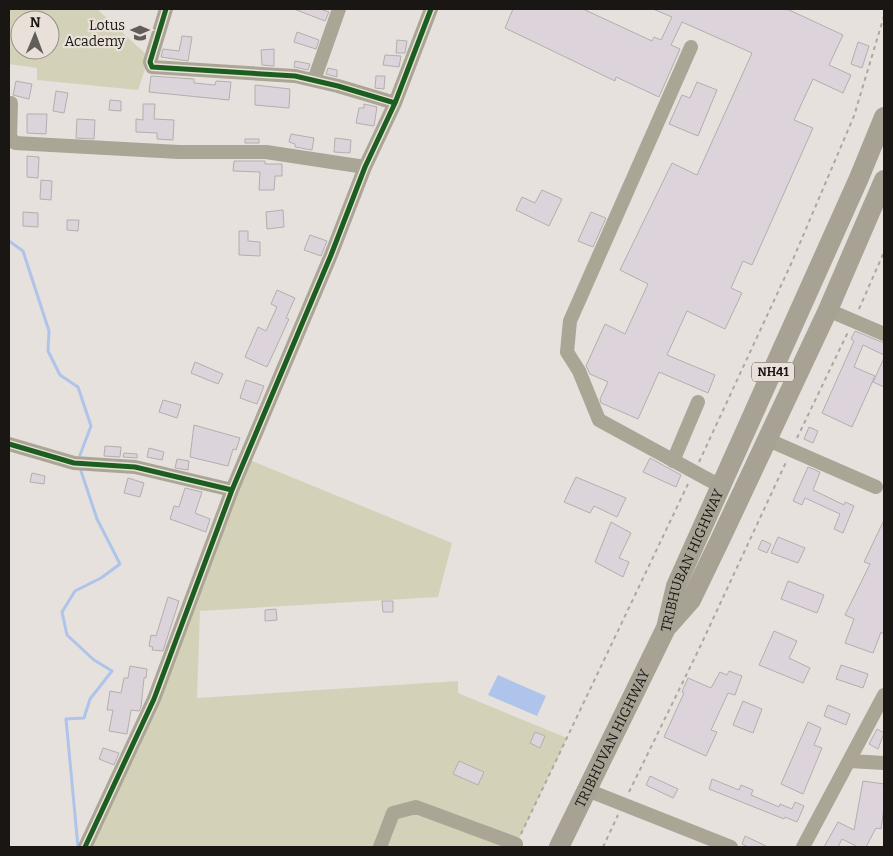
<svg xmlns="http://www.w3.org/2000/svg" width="893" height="856" font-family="Bitter,serif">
  <rect width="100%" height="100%" fill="#e6e1dc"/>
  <path fill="#d3d2b8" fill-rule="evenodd" d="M9,9h88l52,48 -11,33 -101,-10v-12l-28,-4zM20,20h30v30h-30z
    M245,458l207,85 -14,54 -238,14 -3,87 261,-17v12l109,45 -52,109h-430l69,-148z"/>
  <path fill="#aec4ea" d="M498,675l48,21 -9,20 -49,-21z"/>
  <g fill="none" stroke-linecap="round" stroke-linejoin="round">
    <path stroke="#aec4ea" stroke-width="3" d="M9,241l14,10 26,80 -1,20 12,24 18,12 13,39 -11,29
      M78,847l-12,-128 18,-1 6,-19 22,-28 -18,-11 -27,-25 -5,-23 13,-21 26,-13 19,-14 -23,-45 -16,-48"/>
  </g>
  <path fill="#dcd3db" stroke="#b2afae" d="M294,9h26l9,3 -4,9z
    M513,9h70l69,32 2,-4 7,3 11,-23 -19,-8h134l56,26 -14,30 22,10 -8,18 -30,-14 -19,41 19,8 -61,137 -9,-4 -12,27 11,5 -17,36 -38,-18 -20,44 48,20 -7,18 -49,-21 -21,47 -37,-16 -1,-4 8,-17 -18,-8 -4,-8 19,-42 20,10 23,-50 -28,-14 52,-107 25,12 55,-122 -70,-31 -11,23 9,4 -21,48 -43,-20 -1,4 -110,-53z
    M297,32l22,8 -3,9 -22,-7z
    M182,36l10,1 -4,24 -27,-4 2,-8 16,2z
    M397,40l10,1 -2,12h-9z
    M858,42l11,4 -7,22 -11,-4z
    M274,49v17l-12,-1 -1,-15z
    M385,55l16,1 -2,11 -16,-2z
    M295,61l15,3 -2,6 -14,-3z
    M328,68l9,2v7l-11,-3z
    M151,76l43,3v4l21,2 1,-4 15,1 -2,18 -80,-8z
    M376,76h9l-1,13 -9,-1z
    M16,81l16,3 -3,15 -16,-4z
    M697,82l20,8 -19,46 -29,-12 13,-29 8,3z
    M255,85l35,4 -1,19 -34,-3z
    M56,91l12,2 -4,20 -11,-2z
    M110,100l11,1v10l-12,-1z
    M143,104h12l-1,15 20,1 -1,20 -16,-1v-6l-21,-1v-13l7,1z
    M364,104l13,3 -3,19 -18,-3 3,-15h5z
    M27,114h20l-1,20 -19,-1z
    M77,119l18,1 -1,19 -18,-1z
    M291,134l23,4 -2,12 -17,-3v-3l-6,-2z
    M335,138l16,2 -1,13 -16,-1z
    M245,139h14v4h-14z
    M27,156l12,1 -1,21 -11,-1z
    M234,161h31v3h17v12h-7l-1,14h-15l1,-18 -27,-1z
    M41,180l11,1 -1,19 -11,-1z
    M542,190l20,9 -13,27 -33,-16 6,-13 13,6z
    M283,210l1,17 -17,2 -1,-17z
    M23,212l15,1v14l-15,-1z
    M591,212l15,6 -13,29 -15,-6z
    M67,220h12l-1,11 -11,-1z
    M239,231h9v10l12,1v14l-21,-1z
    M310,235l17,6 -6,15 -17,-6z
    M277,290l18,8 -9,20 3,1 -22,48 -22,-10 13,-30 8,4 11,-24 -6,-3z
    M855,331l29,12v12l-21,-10 -9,22 21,9 -23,51 -30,-14 32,-72 -3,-2z
    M884,358v29l-11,-5z
    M195,362l28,12 -5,10 -27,-11z
    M246,380l18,6 -7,18 -17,-6z
    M163,400l18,5 -4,13 -18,-6z
    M194,425l46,13 -4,12 -3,-1 -5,17 -38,-9z
    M809,427l9,4 -5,12 -9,-4z
    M105,446l16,1 -1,10 -16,-1z
    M149,448l15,4 -2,8 -15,-3z
    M124,453l13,1v4l-14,-1z
    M650,458l31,17 -5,12 -33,-15z
    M177,459l12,2 -1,9 -13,-2z
    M808,467l12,5 -7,18 31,15 1,-3 9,4 -11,27 -9,-4 6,-15 -35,-16 -3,7 -9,-4z
    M32,473l13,3 -1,8 -14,-2z
    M576,477l50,21 -9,19 -23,-11 -4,7 -26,-11z
    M128,478l16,5 -4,14 -16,-4z
    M185,488l17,4 -7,21 15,6 -4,13 -36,-13 4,-13 5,1z
    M884,520v114l-3,-2 -8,21 -28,-10 9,-24 -9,-4 25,-51 -6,-2z
    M611,522l20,11 -12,25 10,4 -6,15 -28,-15z
    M778,537l27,11 -7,15 -27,-10z
    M762,540l9,4 -4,9 -9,-4z
    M788,581l36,14 -7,18 -36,-14z
    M168,597l11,4 -16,50 -11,-1 1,-3 -4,-1 2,-11 5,1z
    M382,601h11v11h-10z
    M276,609l1,11 -12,1v-11z
    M774,631l23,10 -8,17 21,10 -7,15 -44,-18z
    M841,665l27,9 -5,14 -27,-9z
    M130,666l17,3 -1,9h-2l-3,29 -2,4 -8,-1 -4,24 -18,-3 4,-21h-6l3,-19 11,2 3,-15h4z
    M729,671l13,5 -7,19 -7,-2 -17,37 6,2 -11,24 -42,-19 20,-44 -2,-1 6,-14 23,10 9,-16 7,3z
    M743,701l19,8 -9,24 -20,-8z
    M828,705l22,9 -4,11 -22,-9z
    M808,722l13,6 -7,17 8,3 -19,46 -22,-10z
    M877,729l7,4 -6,16 -9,-5z
    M535,732l10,4 -5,12 -10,-5z
    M103,748l16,5 -5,12 -15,-6z
    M459,761l25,11 -6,13 -25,-11z
    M650,776l28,13 -5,9 -27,-13z
    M712,779l27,11 2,-5 12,5 -2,5 28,12 1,-3 12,5 3,-7 9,4 -7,16 -12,-5 -1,2 -75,-30z
    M863,781l21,3v24l-3,21 -5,-1 -10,19h-8l-16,-8 -4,8h-14l14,-25 16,8z
    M745,836l23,11h-20l-6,-3z"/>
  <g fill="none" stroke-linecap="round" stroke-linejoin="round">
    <path stroke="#aca8a0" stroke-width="2" stroke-dasharray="4 4" stroke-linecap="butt" d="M859,309l25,-57
      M797,438l51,-106
      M699,462l92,-198 63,-148 30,-100
      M629,792l70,-143 88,-189
      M521,834l167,-350
      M603,847l15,-32"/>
    <path stroke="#aaa595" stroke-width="14" d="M166,9l-16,53 2,5 143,9 43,10 57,17
      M691,47l-121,274 -3,31 12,19 20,49 123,67
      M314,80l25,-71
      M11,103l-1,34 5,6 164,9h87l99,15
      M828,310l56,24
      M766,439l110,48
      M9,444l65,19 61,4 97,23
      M673,461l25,-59
      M849,761l35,2
      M587,790l144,57
      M85,847l69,-148 78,-209 99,-235 34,-88 30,-64 36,-94
      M380,847l13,-34 23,-6 100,37
      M803,847l81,-152"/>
    <g stroke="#a8a295" stroke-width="20">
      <path d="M669,625l22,-25 28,-58 109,-232 56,-130"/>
      <path id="s1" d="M559,847l107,-219 10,-42 183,-408 25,-61"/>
    </g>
    <g stroke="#e9e1d9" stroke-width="8">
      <path id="cycleway" d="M166,9l-16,53 2,5 143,9 43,10 57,17
        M9,444l65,19 61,4 97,23
        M85,847l69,-148 78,-209 99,-235 34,-88 30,-64 36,-94"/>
    </g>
    <use href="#cycleway" stroke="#1b5e20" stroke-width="5"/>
  </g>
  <defs>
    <g id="school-bare" transform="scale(1.5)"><path d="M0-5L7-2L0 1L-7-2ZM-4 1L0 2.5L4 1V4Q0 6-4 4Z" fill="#615d59" stroke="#e9e1d9" stroke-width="2.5" paint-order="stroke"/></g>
  </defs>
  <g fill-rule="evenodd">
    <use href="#school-bare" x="140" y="33"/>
  </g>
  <g text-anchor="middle" stroke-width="4.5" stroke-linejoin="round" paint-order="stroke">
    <rect fill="#e9e1d9" stroke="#57534e" stroke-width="1" x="752" y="362.5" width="42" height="19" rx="4"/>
    <g font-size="12" font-weight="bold" fill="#191613">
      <text x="773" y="376">NH41</text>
    </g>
    <g font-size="14" fill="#191613" stroke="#e9e1d9" text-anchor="end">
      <text x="125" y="30">Lotus<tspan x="125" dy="16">Academy</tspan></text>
    </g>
    <g font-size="14" fill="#191613" stroke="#e9e1d9">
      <text dy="5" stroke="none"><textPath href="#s1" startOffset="316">TRIBHUBAN HIGHWAY</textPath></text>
      <text dy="5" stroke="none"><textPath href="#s1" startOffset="121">TRIBHUVAN HIGHWAY</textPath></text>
    </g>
  </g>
  <rect width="893" height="856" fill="none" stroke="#191613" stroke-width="20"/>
  <g transform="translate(35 35) rotate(1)"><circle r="24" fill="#e9e1d9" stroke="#96908a"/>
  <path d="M0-4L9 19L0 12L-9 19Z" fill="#615d59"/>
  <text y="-8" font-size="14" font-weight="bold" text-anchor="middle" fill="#191613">N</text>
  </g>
</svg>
